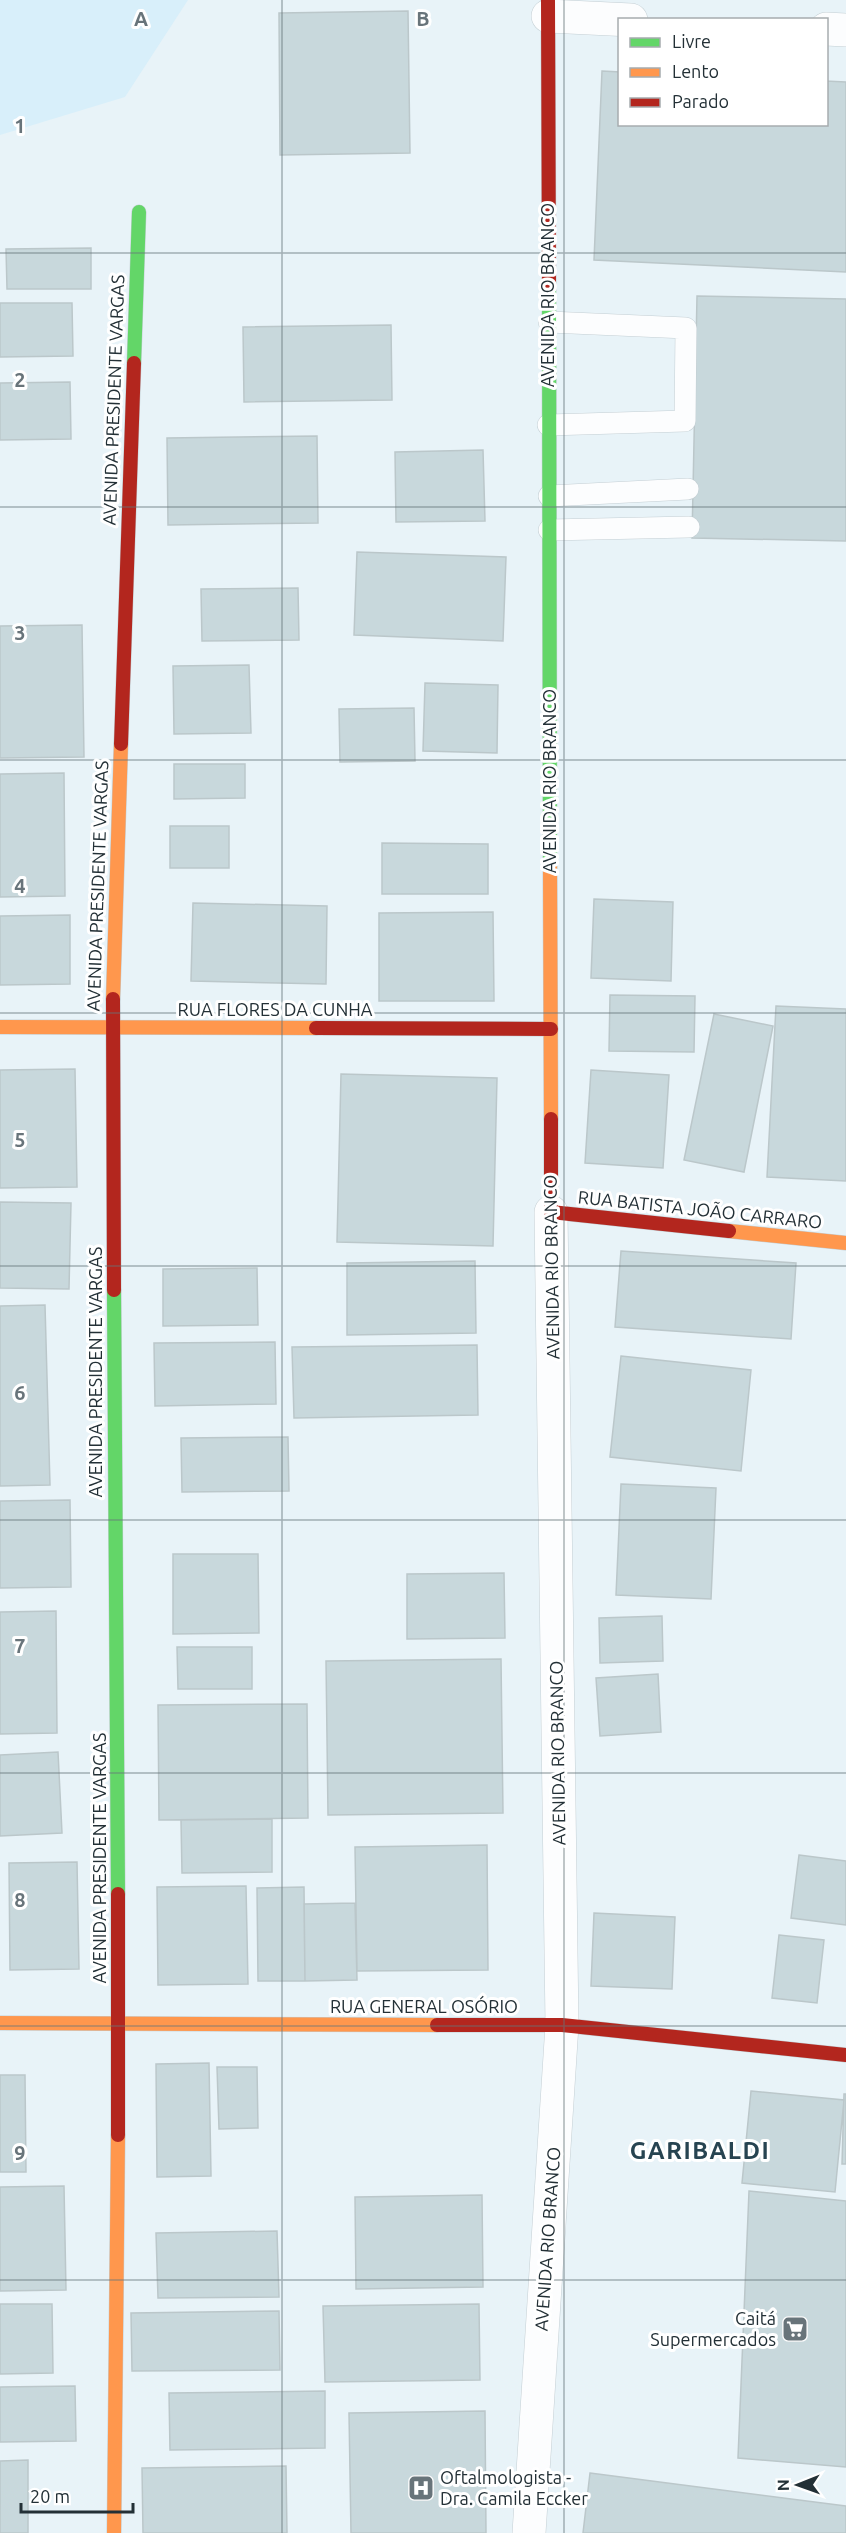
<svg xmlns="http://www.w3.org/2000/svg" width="846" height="2533" font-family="Ubuntu,sans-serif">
  <rect width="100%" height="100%" fill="#e8f3f8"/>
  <path fill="#d8effa" d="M0,0h188l-63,97 -125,38z"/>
  <path fill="#c8d8dc" stroke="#bbc7ca" stroke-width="1.5" d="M408,11l2,142 -130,2 -1,-142z
    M602,71l18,1v52h206v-43l20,1v190l-252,-12z
    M91,248v41h-84l-1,-40z
    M697,296l149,3v242l-154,-3z
    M0,303h72l1,53 -73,1z
    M391,325l1,75 -148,2 -1,-75z
    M70,382l1,57 -71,1v-57z
    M317,436l1,87 -150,2 -1,-87z
    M483,450l2,71 -89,1 -1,-70z
    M357,552l149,5 -3,84 -149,-6z
    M298,588l1,52 -97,1 -1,-52z
    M82,625l2,132 -84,1v-132z
    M249,665l2,68 -77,1 -1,-68z
    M425,683l73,2 -1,68 -74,-2z
    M414,708l1,53 -75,1 -1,-53z
    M174,764h71v34l-71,1z
    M64,773l1,123 -65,1v-123z
    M170,826h59v42h-59z
    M382,843l106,1v50h-106z
    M594,899l79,3 -2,79 -80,-3z
    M193,903l134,3 -1,78 -135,-3z
    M493,912l1,89h-115v-88z
    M70,915v69l-70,1v-69z
    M610,995l85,1 -1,56 -85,-1z
    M776,1006l70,3v172l-79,-4z
    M714,1014l59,12 -29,146 -60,-12z
    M75,1069l2,118 -77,1v-118z
    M591,1070l78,5 -6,93 -78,-5z
    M341,1074l156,4 -4,168 -156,-4z
    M0,1202l71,1 -2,86 -69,-1z
    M621,1251l175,12 -5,76 -176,-12z
    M475,1261l1,72 -129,2v-72z
    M257,1268l1,57 -95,1v-57z
    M45,1305l5,180 -50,1v-180z
    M275,1342l1,62 -121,2 -1,-63z
    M477,1345l1,70 -184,3 -2,-71z
    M621,1356l130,14 -10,101 -131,-14z
    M288,1437l1,54 -107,1 -1,-54z
    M621,1484l95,4 -5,111 -95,-4z
    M70,1500l1,87 -71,1v-87z
    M173,1554h85l1,79 -86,1z
    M504,1573l1,65 -98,1v-65z
    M56,1611l1,122 -57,1v-122z
    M662,1616l1,45 -63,2 -1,-45z
    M177,1647h75v42h-74z
    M501,1659l2,154 -175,2 -2,-154z
    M658,1674l3,58 -61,4 -4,-58z
    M307,1704l1,114 -149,2 -1,-115z
    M58,1752l4,81 -62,3v-81z
    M272,1819v53l-90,1 -1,-53z
    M487,1845l1,125 -131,1 -2,-124z
    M799,1855l47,6v64l-55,-7z
    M77,1862l2,107 -69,1 -1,-107z
    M246,1886l2,98 -90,1 -1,-98z
    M304,1887l1,94h-47l-1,-93z
    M355,1903l2,77 -52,1 -1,-77z
    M594,1913l81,4 -3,72 -81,-3z
    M779,1935l45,5 -7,63 -45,-5z
    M209,2063l2,113 -54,1 -1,-113z
    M217,2067h40l1,61 -39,1z
    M0,2075h25l1,97h-26z
    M751,2091l93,9 -9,92 -93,-9z
    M844,2094h2v70h-4z
    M64,2186l2,104 -66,1v-104z
    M749,2191l97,10v266l-108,-9z
    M482,2195l1,92 -127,2 -1,-92z
    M277,2231l2,66 -121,1 -2,-65z
    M0,2304h52l1,69 -53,1z
    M479,2304l1,76 -155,2 -2,-76z
    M279,2311l1,59 -148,1 -1,-58z
    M75,2386l1,55 -76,1v-55z
    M325,2391v57l-155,2 -1,-57z
    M485,2411l1,122h-135l-2,-120z
    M28,2460v73h-28v-72z
    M286,2466l1,67h-144l-1,-65z
    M590,2473l256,33v27h-263z"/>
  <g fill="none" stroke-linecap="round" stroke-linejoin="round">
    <g stroke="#c4cfd4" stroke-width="22">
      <path id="lane" d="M548,425l137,-4 1,-93 -137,-6
        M549,496l139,-7
        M549,530l140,-3"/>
    </g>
    <g stroke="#c4cfd4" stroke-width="34">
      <path id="street" d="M548,16l83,4
        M826,29l20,1
        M529,2533l33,-508 -11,-813"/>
    </g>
    <g stroke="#c4cfd4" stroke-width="15">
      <path id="fast" d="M549,283l1,584
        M134,363l5,-151
        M114,1290l4,604"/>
    </g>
    <g stroke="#c4cfd4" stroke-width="15">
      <path id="slow" d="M550,867l1,252
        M113,999l8,-255
        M0,1027l316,1
        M729,1231l117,12
        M0,2023l437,2
        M114,2533l4,-398"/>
    </g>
    <g stroke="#c4cfd4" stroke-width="15">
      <path id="jam" d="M548,0l1,283
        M121,744l13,-381
        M113,999l1,291
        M316,1028l235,1
        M551,1119v93l178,19
        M437,2025h125l284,30
        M118,2135v-241"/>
    </g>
    <use href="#lane" stroke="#fcfdfe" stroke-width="21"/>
    <use href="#street" stroke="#fcfdfe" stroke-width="33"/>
    <use href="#fast" stroke="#63d668" stroke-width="14"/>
    <use href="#slow" stroke="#ff974d" stroke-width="14"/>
    <use href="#jam" stroke="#b3261e" stroke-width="14"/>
  </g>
  <path fill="none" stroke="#68747a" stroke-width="1.5" stroke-opacity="0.55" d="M282,0v2533M564,0v2533M0,253h846M0,507h846M0,760h846M0,1013h846M0,1266h846M0,1520h846M0,1773h846M0,2026h846M0,2280h846"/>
  <defs>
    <g id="supermarket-square" transform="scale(1.35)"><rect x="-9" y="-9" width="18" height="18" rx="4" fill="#68747a" stroke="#fff"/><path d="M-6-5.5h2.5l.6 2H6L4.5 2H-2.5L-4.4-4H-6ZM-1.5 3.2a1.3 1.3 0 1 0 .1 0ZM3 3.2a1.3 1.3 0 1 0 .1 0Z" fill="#fff"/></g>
    <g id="hospital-square" transform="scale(1.35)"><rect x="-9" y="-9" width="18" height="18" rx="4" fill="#68747a" stroke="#fff"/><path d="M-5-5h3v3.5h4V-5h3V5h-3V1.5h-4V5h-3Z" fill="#fff"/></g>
  </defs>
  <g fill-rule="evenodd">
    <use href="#supermarket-square" x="795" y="2329"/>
    <use href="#hospital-square" x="421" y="2488"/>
  </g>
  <g text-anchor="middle" stroke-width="6" stroke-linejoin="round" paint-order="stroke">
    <g font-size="18" fill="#233036" stroke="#fff">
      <text transform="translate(548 295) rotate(-90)" y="6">AVENIDA RIO BRANCO</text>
      <text transform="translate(114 400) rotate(-88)" y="6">AVENIDA PRESIDENTE VARGAS</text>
      <text transform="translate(550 781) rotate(-90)" y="6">AVENIDA RIO BRANCO</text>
      <text transform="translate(98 886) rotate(-88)" y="6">AVENIDA PRESIDENTE VARGAS</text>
      <text x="275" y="1016">RUA FLORES DA CUNHA</text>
      <text transform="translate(700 1210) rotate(6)" y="6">RUA BATISTA JOÃO CARRARO</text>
      <text transform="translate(552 1267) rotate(-91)" y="6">AVENIDA RIO BRANCO</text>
      <text transform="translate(96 1372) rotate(-90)" y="6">AVENIDA PRESIDENTE VARGAS</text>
      <text transform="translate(558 1753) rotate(-91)" y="6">AVENIDA RIO BRANCO</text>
      <text transform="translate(100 1858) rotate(-90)" y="6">AVENIDA PRESIDENTE VARGAS</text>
      <text x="424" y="2013">RUA GENERAL OSÓRIO</text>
      <text transform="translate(548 2239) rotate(-86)" y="6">AVENIDA RIO BRANCO</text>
    </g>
    <g font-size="18" fill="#233036" stroke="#fff" text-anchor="end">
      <text x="776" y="2325">Caitá<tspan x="776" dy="21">Supermercados</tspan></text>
      <text x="440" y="2484" text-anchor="start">Oftalmologista -<tspan x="440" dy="21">Dra. Camila Eccker</tspan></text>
    </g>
    <g font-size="24" font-weight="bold" letter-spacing="1.5" fill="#274451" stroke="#fff">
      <text x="700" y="2159">GARIBALDI</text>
    </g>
  </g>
  <g font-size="20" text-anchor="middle" font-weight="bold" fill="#68747a" stroke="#fff" stroke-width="6" stroke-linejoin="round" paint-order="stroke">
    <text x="141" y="26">A</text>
    <text x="423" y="26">B</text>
    <text x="20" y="133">1</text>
    <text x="20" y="387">2</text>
    <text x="20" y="640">3</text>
    <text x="20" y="893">4</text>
    <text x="20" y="1147">5</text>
    <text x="20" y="1400">6</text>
    <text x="20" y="1653">7</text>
    <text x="20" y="1907">8</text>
    <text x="20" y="2160">9</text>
  </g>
  <rect x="618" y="18" width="210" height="108" fill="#ffffff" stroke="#a7acaf" stroke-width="1.5"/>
  <rect x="630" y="38" width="30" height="9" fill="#63d668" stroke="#a7acaf" stroke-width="1.5"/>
  <text x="672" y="48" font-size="18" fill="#233036">Livre</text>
  <rect x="630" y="68" width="30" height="9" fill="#ff974d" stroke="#a7acaf" stroke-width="1.5"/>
  <text x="672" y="78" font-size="18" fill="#233036">Lento</text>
  <rect x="630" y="98" width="30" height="9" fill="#b3261e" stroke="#a7acaf" stroke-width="1.5"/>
  <text x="672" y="108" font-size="18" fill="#233036">Parado</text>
  <g transform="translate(798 2485) rotate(269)" stroke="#ffffff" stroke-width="4.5" paint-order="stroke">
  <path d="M0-4.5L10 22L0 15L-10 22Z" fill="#233036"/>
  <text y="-9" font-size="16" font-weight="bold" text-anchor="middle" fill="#233036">N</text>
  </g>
  <path d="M21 2503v9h112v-9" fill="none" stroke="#233036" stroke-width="3"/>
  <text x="30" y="2503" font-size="18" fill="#233036" stroke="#ffffff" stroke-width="4.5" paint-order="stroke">20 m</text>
</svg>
